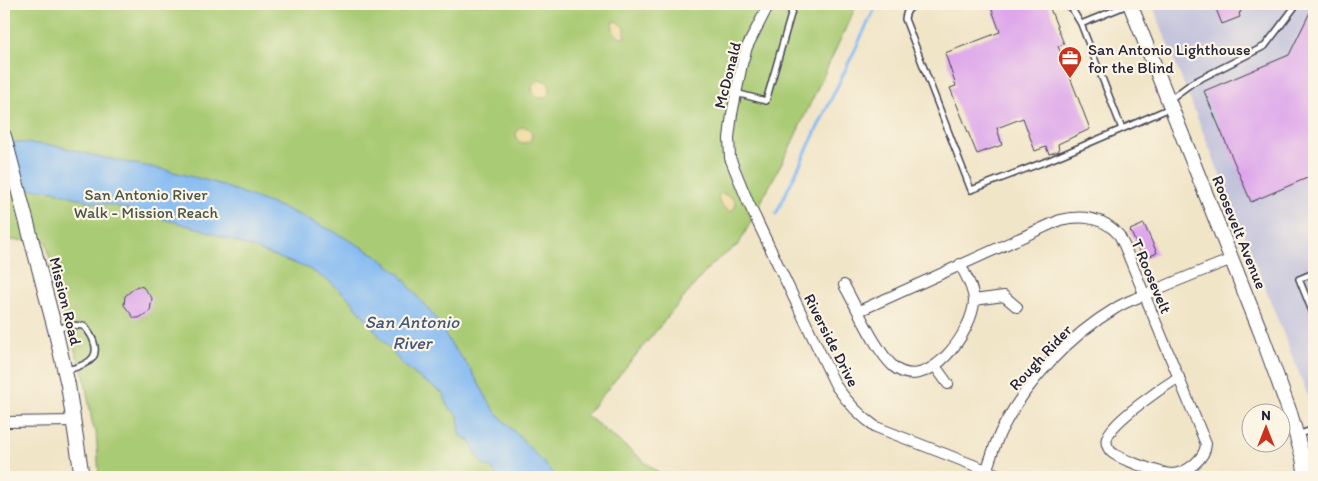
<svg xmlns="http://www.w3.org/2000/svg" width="1318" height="481" font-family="Itim,sans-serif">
  <rect width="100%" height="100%" fill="#fcf5e5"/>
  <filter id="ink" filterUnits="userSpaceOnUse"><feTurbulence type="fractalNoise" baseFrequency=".02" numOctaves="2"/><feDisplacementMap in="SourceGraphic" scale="10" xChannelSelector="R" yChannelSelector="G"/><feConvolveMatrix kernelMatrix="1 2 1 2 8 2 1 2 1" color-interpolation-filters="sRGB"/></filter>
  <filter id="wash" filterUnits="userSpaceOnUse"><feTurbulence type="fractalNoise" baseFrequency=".0096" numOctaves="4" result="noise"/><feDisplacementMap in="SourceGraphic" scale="20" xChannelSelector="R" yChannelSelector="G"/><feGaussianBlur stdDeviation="1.12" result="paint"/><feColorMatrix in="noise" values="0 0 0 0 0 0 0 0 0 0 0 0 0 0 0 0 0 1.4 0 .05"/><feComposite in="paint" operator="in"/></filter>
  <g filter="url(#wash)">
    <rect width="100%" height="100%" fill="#f1e5c8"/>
    <path fill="#c2c2dc" d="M1152,4h162v410l-8,-23z"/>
    <path fill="#aacb74" stroke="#667658" d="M4,4h853l-67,143 -51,97 -28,21 -125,150 78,62h-565l-3,-46 -3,-4 -9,-51 -22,-61 -16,-74 -42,-1v-158l5,-1 -5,-19z"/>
    <path fill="#eeda9e" stroke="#887e6c" d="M616,21l9,7v10l-6,-1 -5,-4 -2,-10z
      M532 89a9 9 0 1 1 18 0a9 9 0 1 1-18 0Z
      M516 135a8 8 0 1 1 16 0a8 8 0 1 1-16 0Z
      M721,193l12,5 3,6 -2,5 -4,3 -10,-8 -2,-8z"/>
    <path fill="#82b9f2" stroke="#526e96" d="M4,141l55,5 36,10 71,14 47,12 75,28 45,21 43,24 24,19 16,21 18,21 17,28 20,26 23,40 63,67h-59l-5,-7 -12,-7 -11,-22 -10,-6 -2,-20 -11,-9 -3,-12 -26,-17 -17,-14 -51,-64 -20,-17 -21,-13 -108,-40 -90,-24 -21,-3 -35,-11 -51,-4z"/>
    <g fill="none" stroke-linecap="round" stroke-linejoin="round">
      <path stroke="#82b9f2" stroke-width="3" d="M776,214l101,-210"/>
    </g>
    <g id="blocks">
      <path fill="#dea7eb" d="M990,4h53l6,2 15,38 -6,2 32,83 -32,15 1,7 -10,3 -3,-7 -11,4 -12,-33 -26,10 5,17 -25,9 -27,-66 6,-2 -11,-33 55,-21z
        M1214,4h24l3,8 -2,1 1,4 -18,7z
        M1314,4v171l-63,27 -47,-111 85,-36z
        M1144,224l13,29 -14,6 -13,-29z
        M137,286l6,1 9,11 -2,13 -11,7h-5l-10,-13 1,-9z"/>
    </g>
  </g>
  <g filter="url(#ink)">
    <use href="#blocks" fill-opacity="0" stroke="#413f50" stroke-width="1"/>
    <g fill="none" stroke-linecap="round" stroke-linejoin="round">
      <g stroke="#413f50" stroke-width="8">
        <path id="lane" d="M918,4c-8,3 -12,6 -13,15l66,171 81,-31 70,-30
          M1062,4l10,5 9,15
          M1130,4l-49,20 41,105 48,-21
          M736,93l30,8 28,-97
          M1169,100l23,-17 73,-37 32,-42
          M1314,273l-15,6 15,37
          M56,329l15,-4 13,1c9,10 19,29 2,37 -6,4 -13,5 -19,7
          M1297,435l17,-6"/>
      </g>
      <g stroke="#413f50" stroke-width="12">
        <path id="street" d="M769,4l-22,43 -5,17 -10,50 -3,24 1,20 18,44 88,184c12,17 24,30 40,41l128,50
          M844,285c13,23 32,66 50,82 34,28 80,-37 80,-67 -1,-13 -8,-24 -14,-36
          M974,300l30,-4 13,11
          M859,311l201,-91c21,-5 44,-3 59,15 2,3 3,7 5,10l82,199c-1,15 -19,29 -34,30 -10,0 -49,-14 -58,-20 -5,-3 -9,-10 -7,-16 5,-17 56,-51 72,-61
          M935,366l13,18
          M4,422l70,-1
          M986,471c5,-13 9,-28 15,-40 25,-49 68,-95 115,-123 9,-6 19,-9 28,-13 29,-13 58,-24 88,-36"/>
      </g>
      <g stroke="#413f50" stroke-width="16">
        <path id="secondary" d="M1130,4l131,329 29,80 13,45 3,19
          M4,136l51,193 13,56 14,92"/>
      </g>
      <use href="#lane" stroke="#fff" stroke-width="5"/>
      <use href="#street" stroke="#fff" stroke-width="10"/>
      <use href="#secondary" stroke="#fff" stroke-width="14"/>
    </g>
  </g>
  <defs>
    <g id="office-pin" transform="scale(1.25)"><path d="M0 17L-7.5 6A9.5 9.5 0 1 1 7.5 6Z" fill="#c8321e" stroke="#fcf5e5"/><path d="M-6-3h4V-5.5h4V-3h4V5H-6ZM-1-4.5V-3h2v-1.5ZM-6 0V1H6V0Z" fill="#fff"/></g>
  </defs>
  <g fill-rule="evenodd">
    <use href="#office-pin" x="1070" y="58"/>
  </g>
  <g text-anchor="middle" stroke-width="4.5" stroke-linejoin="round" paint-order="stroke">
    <g font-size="16" fill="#22223b" stroke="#fcf5e5" text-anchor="start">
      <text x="1088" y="55">San Antonio Lighthouse<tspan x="1088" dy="18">for the Blind</tspan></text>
    </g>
    <g font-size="16" fill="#22223b" stroke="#fcf5e5">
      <text transform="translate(727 75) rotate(-76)" y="6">McDonald</text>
      <text transform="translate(1240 232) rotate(68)" y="6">Roosevelt Avenue</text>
      <text transform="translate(1152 276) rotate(67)" y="6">T Roosevelt</text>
      <text transform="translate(66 301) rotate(76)" y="6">Mission Road</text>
      <text transform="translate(832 340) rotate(63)" y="6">Riverside Drive</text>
      <text transform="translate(1040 357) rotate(-47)" y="6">Rough Rider</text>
    </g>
    <g font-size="16" fill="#4b554c" stroke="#fcf5e5">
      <text x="146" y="200">San Antonio River<tspan x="146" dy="18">Walk - Mission Reach</tspan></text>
    </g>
    <g font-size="18" font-style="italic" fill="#44577b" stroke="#fcf5e5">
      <text x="412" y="328">San Antonio<tspan x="412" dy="21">River</tspan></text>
    </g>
  </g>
  <rect width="1318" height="481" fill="none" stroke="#fcf5e5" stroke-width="20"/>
  <g transform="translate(1266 428)"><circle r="24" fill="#fcf5e5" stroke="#a5a1a1"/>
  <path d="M0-4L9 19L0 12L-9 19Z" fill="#c8321e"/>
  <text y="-8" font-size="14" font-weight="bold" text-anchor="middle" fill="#22223b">N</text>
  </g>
</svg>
